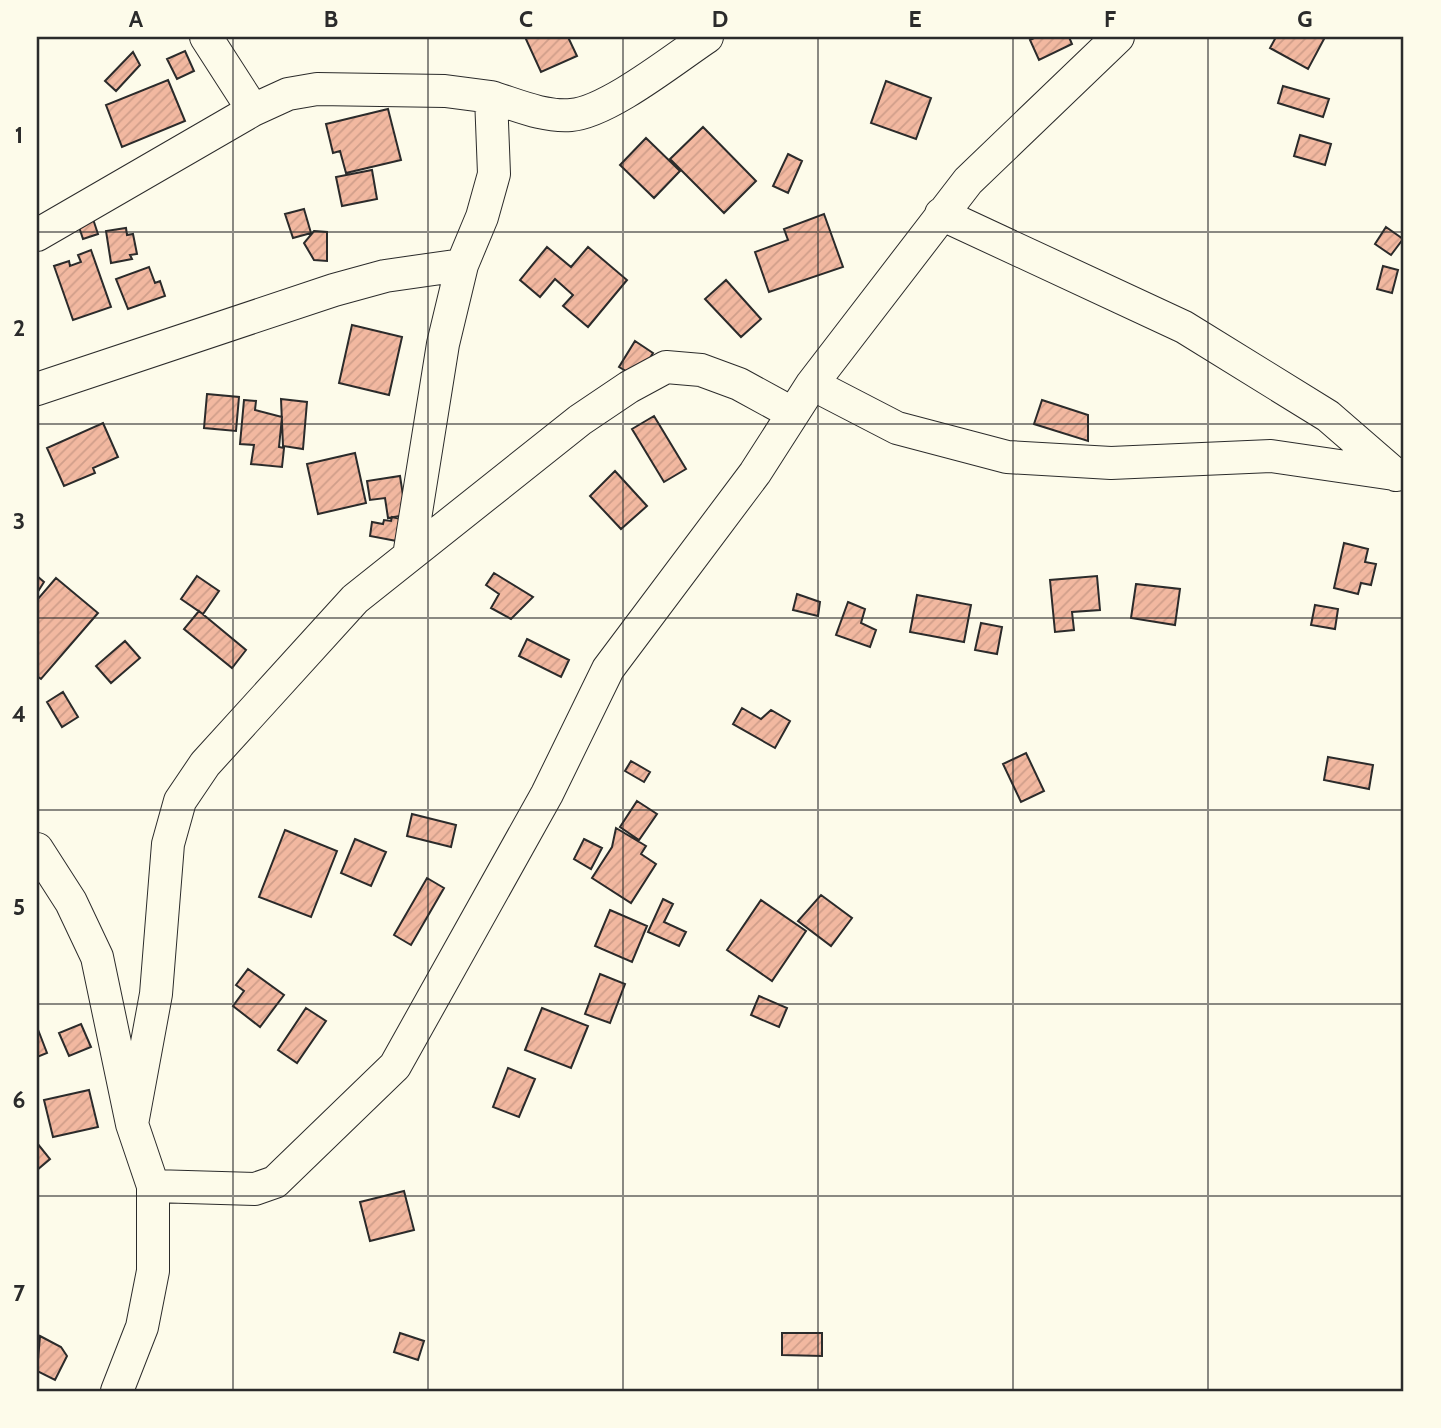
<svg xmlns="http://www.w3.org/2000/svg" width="1441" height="1428" font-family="Cabin,sans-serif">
  <defs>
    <pattern id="building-hatch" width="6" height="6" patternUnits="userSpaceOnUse" patternTransform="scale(1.75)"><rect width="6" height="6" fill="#f2b8a0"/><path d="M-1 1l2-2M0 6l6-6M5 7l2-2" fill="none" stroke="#d09e8a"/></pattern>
  </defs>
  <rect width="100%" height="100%" fill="#fdfbea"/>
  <path fill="url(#building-hatch)" stroke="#2b2b2b" stroke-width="2" d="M525,37h43l9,19 -36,16z
    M1036,37h33l3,7 -33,16 -9,-20z
    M1276,37h43l5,2 -16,30 -38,-21z
    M185,51l9,20 -17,8 -10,-20z
    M133,52l7,13 -24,26 -11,-10z
    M168,80l17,41 -63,26 -16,-42z
    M886,81l45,17 -15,41 -45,-16z
    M1283,86l46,13 -6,18 -45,-14z
    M388,109l13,51 -55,13 -6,-22 -7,2 -7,-29z
    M703,127l53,54 -32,32 -54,-54z
    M1300,135l31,9 -6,21 -31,-9z
    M646,138l34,33 -26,27 -34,-33z
    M788,154l14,7 -14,32 -15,-7z
    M372,170l5,29 -35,7 -6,-29z
    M304,209l7,24 -18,5 -8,-24z
    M824,214l19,53 -74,25 -14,-40 33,-12 -4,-11z
    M92,216l6,18 -15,5 -6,-18z
    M1386,227l17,12 -12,16 -16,-11z
    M126,228l1,7 6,-1 4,20 -7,1 2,4 -21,4 -5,-32z
    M314,231l13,1v29l-13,-1 -10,-17z
    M547,247l24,20 17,-20 39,33 -39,47 -25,-21 10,-11 -18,-16 -15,18 -20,-17z
    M91,250l20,57 -38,13 -19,-54 15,-5 1,5 11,-4 -3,-7z
    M1383,266l15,4 -6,23 -15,-4z
    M149,267l6,16 5,-2 5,15 -37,13 -12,-30z
    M726,280l35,39 -20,18 -36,-38z
    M352,325l50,12 -13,58 -50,-12z
    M635,341l18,12 -15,25 -19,-11z
    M207,394l32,3 -3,34 -32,-3z
    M281,399l26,3 -4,47 -20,-3z
    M244,400l12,1 -1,9 27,7 -3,30 5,1 -2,19 -31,-3 3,-19 -14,-1z
    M1042,400l46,15v26l-54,-17z
    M654,416l32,53 -22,13 -32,-53z
    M103,423l15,34 -25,11 2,5 -31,13 -17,-38z
    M355,453l11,50 -48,11 -11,-50z
    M615,471l32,35 -26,23 -31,-33z
    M400,476l6,39 -18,3 -3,-20 -15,2 -3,-19z
    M392,517l13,3 -3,22 -32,-6 2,-14 11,2 1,-4 7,1z
    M1344,543l24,6 -3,13 11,2 -5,21 -10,-2 -3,11 -24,-6z
    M494,573l39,24 -22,22 -20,-11 8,-14 -13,-9z
    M37,576l7,6 -7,11z
    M197,576l22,15 -16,23 -22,-15z
    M1097,576l3,34 -28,2 2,18 -19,2 -5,-52z
    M56,578l42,35 -57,66 -4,-3v-76z
    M1136,584l44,5 -5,36 -44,-7z
    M797,594l23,8 -2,14 -25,-6z
    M917,595l54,10 -7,37 -54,-10z
    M848,602l17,7 -4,14 15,7 -6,17 -34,-12z
    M1315,605l23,4 -3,20 -24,-4z
    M199,611l47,39 -14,18 -48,-39z
    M981,623l21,4 -5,27 -22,-4z
    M527,639l42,21 -8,17 -42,-21z
    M125,641l15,17 -29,25 -15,-17z
    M63,692l15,25 -16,10 -15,-25z
    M742,708l19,11 10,-9 19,11 -15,27 -42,-24z
    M1026,753l18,38 -23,11 -18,-38z
    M1328,757l45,8 -4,24 -45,-9z
    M631,761l19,11 -6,10 -19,-11z
    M637,801l20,13 -18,26 -19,-13z
    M412,814l44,11 -5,22 -44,-11z
    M616,828l30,18 -5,8 15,10 -25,39 -39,-25 20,-31z
    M285,830l52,21 -26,66 -52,-20z
    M355,839l31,13 -15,34 -30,-13z
    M584,839l18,9 -11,21 -17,-10z
    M427,878l17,10 -33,57 -17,-10z
    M821,895l31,23 -21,28 -33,-25z
    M663,899l10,5 -9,18 22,10 -7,14 -31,-14z
    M761,900l45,31 -34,50 -45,-31z
    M610,910l37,16 -15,36 -37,-16z
    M248,969l36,26 -24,32 -27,-21 11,-15 -8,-6z
    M600,974l25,10 -15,39 -25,-9z
    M759,996l28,12 -8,19 -28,-12z
    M306,1008l20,13 -29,42 -19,-13z
    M542,1008l46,18 -17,42 -46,-18z
    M81,1024l10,23 -22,9 -10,-23z
    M37,1027l10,26 -10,4z
    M508,1068l27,11 -16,38 -26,-10z
    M89,1090l9,37 -45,10 -9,-37z
    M37,1143l13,16 -13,11z
    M404,1191l10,39 -44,11 -10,-39z
    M400,1333l24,8 -6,19 -24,-8z
    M782,1333h40v23l-40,-1z
    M40,1336l21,11 6,9 -12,24 -18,-9z"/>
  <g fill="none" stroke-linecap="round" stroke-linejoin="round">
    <g stroke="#2b2b2b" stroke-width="34">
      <path id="minor" d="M206,37l47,73
        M491,97c26,8 52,20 80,18 37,-3 103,-56 136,-78
        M941,214l243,113 144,89 68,59
        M37,235l216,-125 35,-16 29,-5 128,2 46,6 3,77 -12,43 -20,48 -19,79 -34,212
        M812,384l85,44 110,29 104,6 160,-7 123,18
        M37,389l297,-99 51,-14 77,-11
        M37,849l34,53 26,55 35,167 21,62v85l-11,56 -25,64
        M132,1124l24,-130 12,-150 12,-43 25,-37 150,-165 225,-179 49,-33 37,-20 35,3 38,14 53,29
        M153,1186l102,3 20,-7 120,-116 152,-272 61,-125 147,-196 57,-89 156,-203 150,-144"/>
    </g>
    <use href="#minor" stroke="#fdfbea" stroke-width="32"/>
  </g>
  <path fill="none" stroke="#2b2b2b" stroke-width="2" stroke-opacity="0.55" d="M233,37v1354M428,37v1354M623,37v1354M818,37v1354M1013,37v1354M1208,37v1354M37,232h1367M37,424h1367M37,618h1367M37,810h1367M37,1004h1367M37,1196h1367"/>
  <rect width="1441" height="1428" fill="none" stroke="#fdfbea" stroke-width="77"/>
  <rect x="38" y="38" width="1364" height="1352" fill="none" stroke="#2b2b2b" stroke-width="2.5"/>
  <g font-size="23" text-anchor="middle" font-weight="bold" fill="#2b2b2b">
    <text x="136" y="27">A</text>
    <text x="331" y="27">B</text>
    <text x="526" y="27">C</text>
    <text x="720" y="27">D</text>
    <text x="915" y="27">E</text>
    <text x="1110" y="27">F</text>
    <text x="1305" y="27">G</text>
    <text x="19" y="143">1</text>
    <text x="19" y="336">2</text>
    <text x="19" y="529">3</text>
    <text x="19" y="722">4</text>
    <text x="19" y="915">5</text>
    <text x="19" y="1108">6</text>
    <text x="19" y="1301">7</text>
  </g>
</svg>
